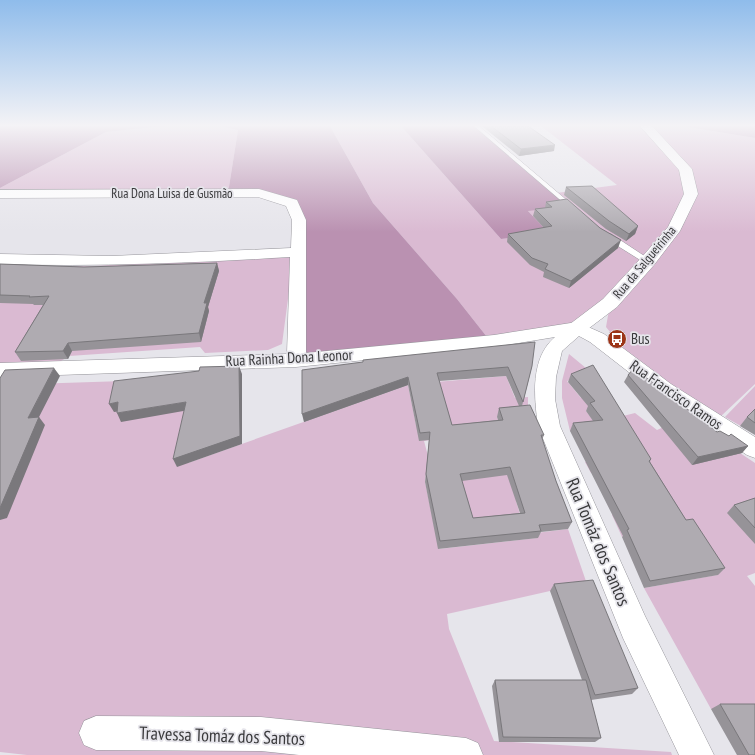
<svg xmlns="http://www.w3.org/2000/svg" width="755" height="755" font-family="'PT Sans Narrow',sans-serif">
  <rect width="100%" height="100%" fill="#e6e5eb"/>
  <path fill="#dabad2" d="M189,126h30l19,4 -10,63 -228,1v-6l106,-56 48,-5z
    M330,126h71l100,113 48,-6 -21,-22 28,-18 61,-8 -76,-59h141l73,12v246l-36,34 -46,-32 -50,-38 -17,-21 4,-23 -36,21 -87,12 -30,-38 -84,-96z
    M294,254l-12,90 -14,6 -63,3 -5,-6 -131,9 -8,5 -61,3v-98h94z
    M569,354l23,19 -25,8 14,17 18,-8 -13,21 9,12 40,-10 22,17 27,-12 8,46 48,-11 15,10v110l-8,3 8,10v123h-44l-67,-121 73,-13 -95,-38 -10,-22 31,-48 -52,6 -6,-11 54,-6 -69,-25 -8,-33v-17z
    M203,376l-15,87 220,-78 8,40 20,-43 70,-6 9,22 13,-1v16l-31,4 4,11 -77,13 4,15 -3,26 14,67 98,-11 -1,-5 32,-4 20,58 -38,4 -103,23 2,15 45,112 177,11 1,3h-645l-27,-3v-367l124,-4z
    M755,386v48l-30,-17z
    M453,464l93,6 -30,31 6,20 -51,5z"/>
  <path fill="#ba91b1" d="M0,126h189l-35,1 -48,5 -106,56z
    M219,126h111l43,77 84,96 30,38 -186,20 -9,-154 -33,-10h-31l10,-63z
    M401,126h75l95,80 -43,5 21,22 -48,6z
    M682,126h73v12z"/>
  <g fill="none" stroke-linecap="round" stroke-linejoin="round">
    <g stroke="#96959b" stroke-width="1">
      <path id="service" d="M474,126h5l97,82v2h-4z
        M605,234h6l41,27 -4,2h-3l-40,-25z"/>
    </g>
    <g stroke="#96959b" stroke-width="1">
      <path id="minor" d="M259,189l38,11 9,20v133l188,-18 83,-13 27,12 67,50 84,53v21l-8,-3 -90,-61 -67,-52 -11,-6 -17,15 -6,26 -1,22 5,27 85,190 69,139h-35l-56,-117 -85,-212c-4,-29 -8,-68 17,-89l-61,10 -198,20 -296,10v-14l287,-9 3,-97c-97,6 -193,10 -290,7v-10l111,2 180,-8 1,-28 -6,-14 -28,-9 -258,1v-8z
        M96,716l165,1 205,21 12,5 5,12h-184l-38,-4 -165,-1 -12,-5 -5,-12 5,-12z"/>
    </g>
    <g stroke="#96959b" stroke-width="1">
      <path id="tertiary" d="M640,126h12l40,43 6,25 -18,37 -26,34 -37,42 -33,25 -7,2 -7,-2 -3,-4 3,-4 33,-25 39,-42 26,-30 16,-33 -5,-24z"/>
    </g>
    <use href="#service" fill="#fff" fill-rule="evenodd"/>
    <use href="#minor" fill="#fff" fill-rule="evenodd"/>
    <use href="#tertiary" fill="#fff" fill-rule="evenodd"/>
  </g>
  <path fill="#969398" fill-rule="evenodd" d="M482,126h46l26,25 -35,5z
    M566,187l72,39 -3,8 -9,7 -20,-12 -42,-34z
    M546,202l72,46 -49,40 -26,-11 1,-5 -14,-7 -23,-23 1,-8 36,-6 -11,-12 2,-7 10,-1z
    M217,263l2,8 -11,36 1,4 -8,31 -129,9 -4,8 -47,2 -6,-9 28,-47h-9l-1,-1 -33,-1v-39l84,3z
    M532,366l-10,40 22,29 -2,5 14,41 16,41 -4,7 -27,3 -3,6 -100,11 -13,-67 4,-42 -10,1 -11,-56 -104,37 -2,-52zM506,376l13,30 -20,2 -2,9 1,3 -46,5 -13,-44zM507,475l13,38 -47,5 -11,-37z
    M571,374l80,85 -1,3 36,58 39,48 -7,7 -74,13 -22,-51 1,-1 -53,-105 3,-8 20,-2 -7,-10 2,-5 -20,-24z
    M628,375l89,57 31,14 -6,7 -50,12 -68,-83z
    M755,409v26l-15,-9 7,-9z
    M755,498v46l-28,-31 7,-8z
    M554,584l84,104 -6,6 -41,6 10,38 -6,4h-96l-7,-56 3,-6h87l-32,-89z
    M720,704l35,51h-18l-26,-46z"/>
  <path fill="#7a787c" d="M555,145l-1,6 -35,5 2,-7z
    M638,226l-3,8 -9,7 3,-7z
    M621,240l-3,8 -49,40 2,-7z
    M217,263l2,8 -11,36 1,4 -8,31 -2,-9 5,-30z
    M68,343l4,8 -4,8 -5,-8z
    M239,366l3,8v70l-65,23 -4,-8z
    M54,368l6,8 -21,41 6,8 -38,93 -7,2v-12l28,-90z
    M408,377v8l-104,37 -2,-8z
    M118,402l4,9 -8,1 -5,-8z
    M186,402l3,8 -68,12 -4,-9z
    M748,446l-6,7 -50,12 6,-8z"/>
  <path fill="#afabb1" stroke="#7a787c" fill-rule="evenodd" d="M491,126h37l27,19 -34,4z
    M592,186l46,40 -9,8 -20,-13 -43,-34z
    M567,199l33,29 21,12 -50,41 -26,-12 3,-5 -16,-6 -24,-24 44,-8 -17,-17 17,-2 -6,-5z
    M217,263l-13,40h3l-8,30 -131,10 -5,8 -48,1 34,-56 -20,1 1,-1 -30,-1v-31l84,3z
    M535,342l-3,24 -9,36 -15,-35 -71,6 15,52 51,-5 -4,-12 31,-3 14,30h-3l15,46 16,41 -33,3 2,6 -101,10 -14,-67 4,-42 -10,1 -12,-56 -106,37v-44l61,-8v-2zM510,467l15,46 -52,5 -13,-44z
    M593,365l58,94 -2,2 37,59 7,-1 32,49 -75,13 -23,-51 2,-1 -56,-106 30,-3 -13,-17 5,-2 -24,-27z
    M239,366l1,70 -67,23 13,-57 -69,11 1,-11 -9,2 5,-23 85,-10 1,-4z
    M54,368l-26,50 11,-1 -39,91v-130l5,-8z
    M634,368l83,64 3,-1 9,5 2,-2 17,12 -50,11 -70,-82z
    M755,409v14l-8,-6z
    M755,498v30l-21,-23z
    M593,580l45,108 -43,7 -41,-111z
    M495,680h91l15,58 -98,-1z
    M720,704h35v51h-6z"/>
  <linearGradient id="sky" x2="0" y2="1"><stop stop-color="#8fbceb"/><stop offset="0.54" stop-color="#f4f3f6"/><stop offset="1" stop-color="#f4f3f6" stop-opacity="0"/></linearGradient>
  <rect width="755" height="232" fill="url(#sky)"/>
  <defs>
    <g id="bus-disc" transform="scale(1)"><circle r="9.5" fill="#9c3417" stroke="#e6e5eb"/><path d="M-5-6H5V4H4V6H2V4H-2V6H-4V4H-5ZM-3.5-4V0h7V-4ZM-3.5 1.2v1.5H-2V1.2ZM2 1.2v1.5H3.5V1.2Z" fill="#fff"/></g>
  </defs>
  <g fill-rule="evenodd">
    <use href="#bus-disc" x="617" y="339"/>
  </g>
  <g text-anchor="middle" stroke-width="3.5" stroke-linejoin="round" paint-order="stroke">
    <g font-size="13" fill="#39393b" stroke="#e6e5eb">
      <text x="172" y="198">Rua Dona Luisa de Gusmão</text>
      <text transform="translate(644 262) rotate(-50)" y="5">Rua da Salgueirinha</text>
    </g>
    <g font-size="15" fill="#39393b" stroke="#e6e5eb" text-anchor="start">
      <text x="631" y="344">Bus</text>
    </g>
    <g font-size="15" fill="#39393b" stroke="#e6e5eb">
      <text transform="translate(289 358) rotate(-3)" y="5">Rua Rainha Dona Leonor</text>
      <text transform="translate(676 395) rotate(35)" y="5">Rua Francisco Ramos</text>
    </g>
    <g font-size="18" fill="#39393b" stroke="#e6e5eb">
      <text transform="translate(598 542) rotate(67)" y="6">Rua Tomáz dos Santos</text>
      <text transform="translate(222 736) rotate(2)" y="6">Travessa Tomáz dos Santos</text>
    </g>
  </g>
</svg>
